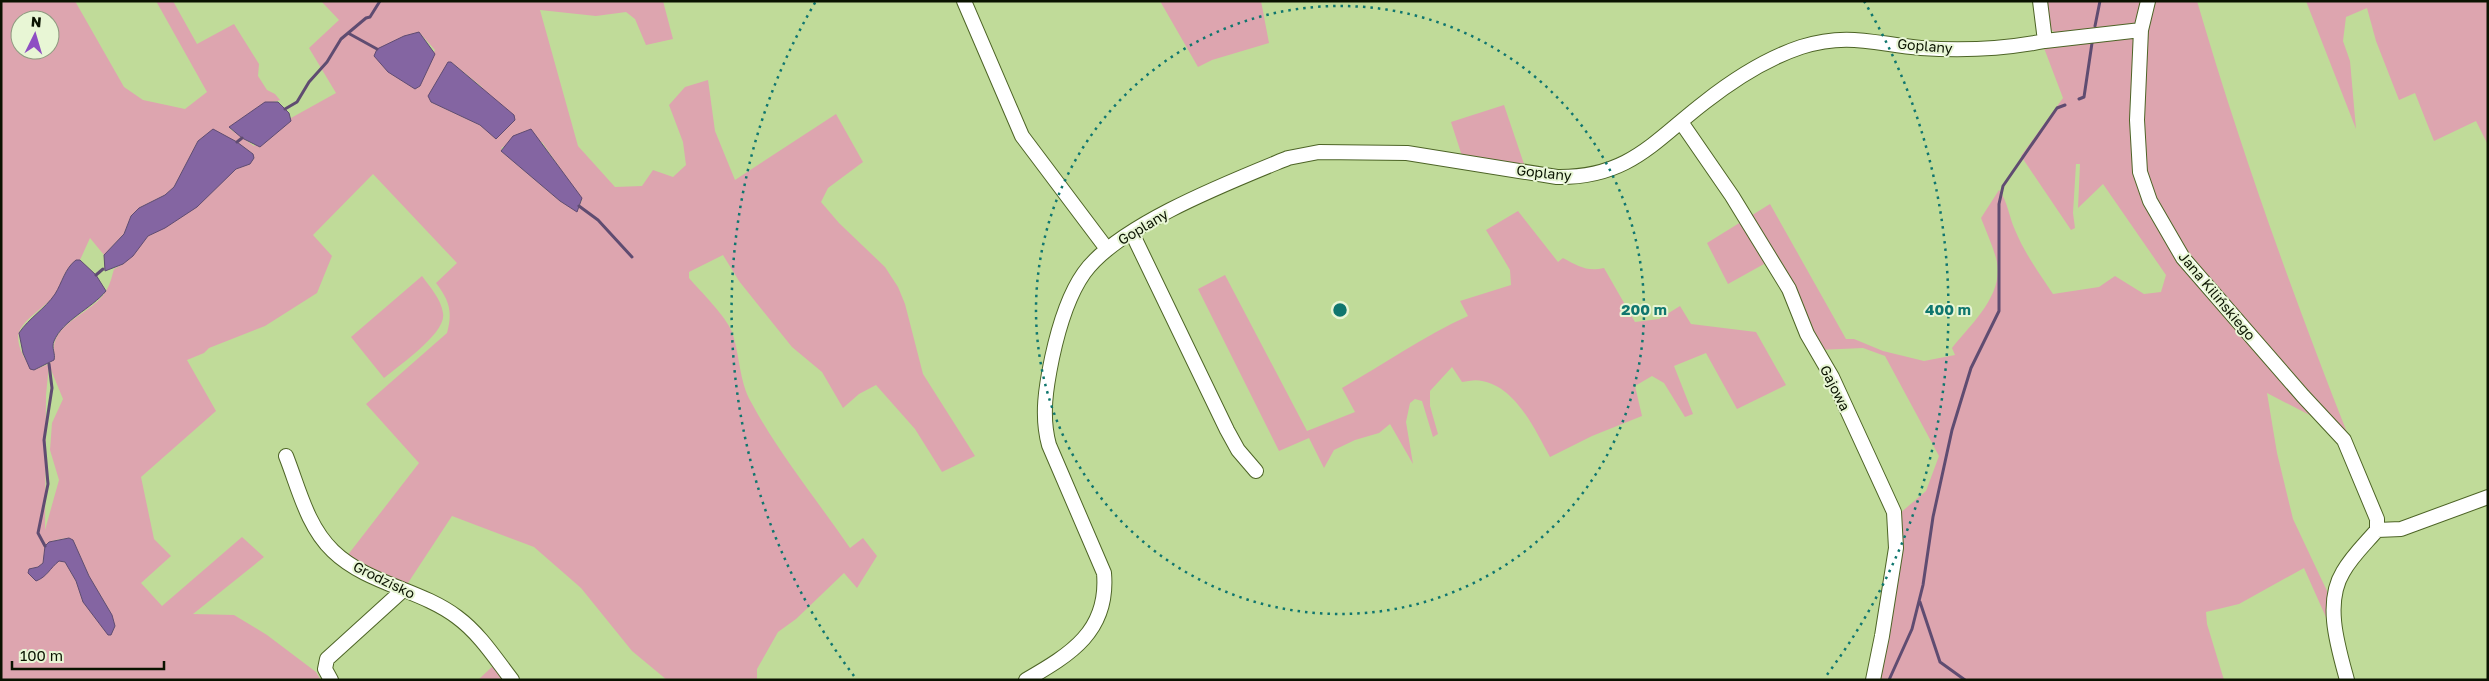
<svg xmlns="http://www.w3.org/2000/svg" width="2489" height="681" font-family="'Golos Text',sans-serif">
  <rect width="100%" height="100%" fill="#c0db99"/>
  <path fill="#dda5af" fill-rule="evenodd" d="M1,1h74l49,86 19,13 42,9 22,-17 -51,-91h17l24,43 37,-20 25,40 -1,12 9,14 8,4 5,6 -21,6 -29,23 24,17 37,-25v-3l45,-25 -27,-45 30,-28 -18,-19h342l10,38 -27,6 -11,-26 -9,-7 -30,4 -56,-6 38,136 37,41 27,-1 11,-16 20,7 13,-12 -3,-23 -14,-37 16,-18 23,-7 7,51 20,49 101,-66 27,48 -35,26 -7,14 18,21 46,44 13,20 7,17 18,70 52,82 -33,16 -27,-43 -39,-44 -17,9 -16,14 -21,-36 -30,-25 -53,-66 -16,-26 -34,17v6c12,14 36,37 43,54 8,23 7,49 19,70 28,52 66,98 99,146l13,-10 14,18 -20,32 -13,-15 -48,46 -18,13 -21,37v11h-90l-35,-29 -51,-63 -47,-41 -82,-31 -46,70 -59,-30 72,-93 -53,-59 81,-71c6,-22 2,-33 -11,-50l21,-20 -84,-89 -60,61 19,21 -15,37 -52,33 -56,22 -5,5 -17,7 29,51 -75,66 13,62 17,17 -30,27 21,23 80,-69 22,20 -71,57 41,1 33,20 49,37 5,8h-320zM20,20h30v30h-30zM419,32l16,18 -15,36zM451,62l31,25 -2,38 -49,-23zM213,130l24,12 16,12 -3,10 -14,4 -39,39 -49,29 -25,28 -9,5c-2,7 -4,16 -8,22 -14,24 -60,33 -51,66l-6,7 -15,6c-8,-7 -19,-26 -15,-38 5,-13 26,-25 35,-36 8,-10 11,-34 26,-36l10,-22 14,17 20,-21 7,-18 8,-8 26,-13 9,-8 24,-46zM542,142l40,58 -5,11 -17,-10 -59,-50 1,-4zM49,365l14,34 -11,24 -2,27 9,30 -14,50 1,-135zM69,538l4,2 16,36 23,39 -29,-13 -7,-21 -11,-19 -6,-1 -8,6 -4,7 -18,-5 9,-2 5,-4c4,-22 3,-22 26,-25z
    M1160,1h101l8,42 -57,17 -14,7z
    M2044,1h100l-8,22 -78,12 -10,-8z
    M2153,1h44c43,147 95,292 151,434l-81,-42 10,60 16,66 34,72 2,33 -25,-56 -65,36 -33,8 1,12 17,56h-348l23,-166 27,-23 13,-35 -54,-100 -22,-8 -45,2 -45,-91 -45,25 -21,-41 63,-39 76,135h8l29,12 41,10 31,-6 -3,-7c20,-25 54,-55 44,-90 -4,-14 -10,-27 -15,-40l18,-28c9,12 10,27 16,40 10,24 24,43 38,64l46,-7 16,-11 29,18 17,-2 5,-17 -63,-91 -25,24 2,-44h-4l-3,49 2,15 -4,2 -50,-74 42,-58 -19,-50 100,-13 6,-11z
    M2306,1h182v144l-12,-24 -42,20 -19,-48 -16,7 -23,-59 -9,-33 -21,9 -3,24 7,20 6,68z
    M1504,105l20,59v4l-62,-12 -11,-34z
    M1518,211l40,51 5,-4c15,8 24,14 41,10l31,54 24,-3 21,-13 11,18 65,8 30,53 -49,24 -31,-56 -32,13 19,48 -8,3 -21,-34 -12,-7 -17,10 7,30 -50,20 -42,21c-15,-27 -34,-70 -68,-76 -6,-2 -14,0 -20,1l-10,-15 -22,24v15l8,28 -5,3 -11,-36 -7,-2 -5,4 -4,19 7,42 -23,-40 -11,9 -24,7 -21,10 -10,18 -15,-30 -30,13 -81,-162 27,-14 82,156 48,-19 -13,-24c42,-24 82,-52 126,-72l-8,-15 51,-16 -1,-15 -24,-40z
    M422,276c8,11 19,23 21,37 4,20 -45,53 -59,65l-33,-41z
    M494,665l12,15h-28z"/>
  <path fill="#8465a2" stroke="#5f4c71" d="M419,32l16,22 -15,32 -5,3 -27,-17 -14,-16 3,-7 27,-13z
    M448,62h3l63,53 1,5 -19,19 -16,-14 -49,-23 -3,-6z
    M265,102h13l11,11 2,8 -31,26 -18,-9 -13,-11z
    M213,129l24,13 16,12 1,4 -4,6 -14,5 -39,38 -32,21 -17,8 -15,20 -10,8 -18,7 -1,-16 20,-21 7,-18 8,-8 26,-13 9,-8 24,-46z
    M531,129l51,69 -5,14 -17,-11 -59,-50 12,-15z
    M76,260h4l16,15 10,16c-15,18 -43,29 -52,50 -3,7 2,13 0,19l-20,10 -4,-1 -7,-16 -4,-20c10,-15 26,-24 36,-39 7,-11 10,-26 21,-34z
    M69,538l4,2 16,36 23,39 3,11 -4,9h-3l-25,-33 -7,-21 -11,-19 -6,-1c-9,7 -12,16 -23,20l-8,-8 1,-4 9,-2 5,-4 2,-17 4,-4z"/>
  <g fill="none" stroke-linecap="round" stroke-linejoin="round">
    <path stroke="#5f4c71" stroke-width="3" d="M2095,26l5,-25
      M348,33l29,16
      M2079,99l5,-2 8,-54
      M285,109l12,-7 12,-20 18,-20 14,-23 25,-21 4,-1 10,-16
      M237,142l5,-4
      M579,206l19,14 34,37
      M96,275l7,-6
      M45,546l-7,-13 10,-49 -4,-44 8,-52 -3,-24
      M1920,602l20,60 25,18
      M1889,680l23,-51 11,-44 10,-68 19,-87 19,-62 28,-57v-107l4,-18 54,-78 8,-3"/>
    <g stroke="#4d6426" stroke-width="16">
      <path id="minor" d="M964,1l58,135 85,113
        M2148,1l-7,29 -4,90 3,52 10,29 33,57 120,138 41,44 33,79v11c-11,13 -25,26 -34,42 -19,31 -5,75 4,108
        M2045,41l96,-11
        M1681,122l51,74 57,93 18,45 25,43 62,135 2,36 -14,88 -9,44
        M1132,233l95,197 11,20 18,21
        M286,456c13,33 21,70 47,95 34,33 87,38 124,66 23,17 38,41 55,63
        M2377,530l24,-1 87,-32
        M331,680l-6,-11 2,-10 76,-69
        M1026,680c45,-26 83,-49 78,-107l-55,-128c-8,-29 -3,-58 3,-87 6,-28 15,-61 32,-85 34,-48 148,-92 204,-115l31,-6 88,1 150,24c72,1 97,-36 148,-75 28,-22 63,-44 96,-55 47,-15 74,-3 120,1 42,3 83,1 124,-7l-5,-40"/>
    </g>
    <use href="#minor" stroke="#fff" stroke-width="14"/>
  </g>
  <g fill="none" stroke="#0f766e" stroke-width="2.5" stroke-dasharray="2.5 5">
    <circle cx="1340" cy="310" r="304"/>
    <path d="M854 676A608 608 0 0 1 816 1M1864 1A608 608 0 0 1 1826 676"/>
  </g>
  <g text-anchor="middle" stroke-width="4" stroke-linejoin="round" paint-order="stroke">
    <g font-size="14" fill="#0a1300" stroke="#e8f6d5">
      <text transform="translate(1925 46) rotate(5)" y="5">Goplany</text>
      <text transform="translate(1544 173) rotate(6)" y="5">Goplany</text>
      <text transform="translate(1143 227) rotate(-31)" y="5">Goplany</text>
      <text transform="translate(2217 296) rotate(50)" y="5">Jana Kilińskiego</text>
      <text transform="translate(1835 388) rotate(63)" y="5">Gajowa</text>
      <text transform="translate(384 580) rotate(26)" y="5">Grodzisko</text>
    </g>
  </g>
  <circle cx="1340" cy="310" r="8" fill="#0f766e" stroke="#e8f6d5" stroke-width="2.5"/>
  <g font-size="15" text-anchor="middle" font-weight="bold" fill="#0f766e" stroke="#e8f6d5" stroke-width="4" stroke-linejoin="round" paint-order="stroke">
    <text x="1644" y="315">200 m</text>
    <text x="1948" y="315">400 m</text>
  </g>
  <rect width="2489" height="681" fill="none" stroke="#0a1300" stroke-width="5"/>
  <g transform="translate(35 35) rotate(5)"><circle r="24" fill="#e8f6d5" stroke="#8f9b80"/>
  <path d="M0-4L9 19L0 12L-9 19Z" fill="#8e4ec3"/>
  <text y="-8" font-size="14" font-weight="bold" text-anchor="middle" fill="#0a1300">N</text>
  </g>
  <path d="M12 661v8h152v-8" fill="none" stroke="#0a1300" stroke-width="2.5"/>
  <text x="20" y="661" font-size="15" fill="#0a1300" stroke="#e8f6d5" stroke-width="4" paint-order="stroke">100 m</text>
</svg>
